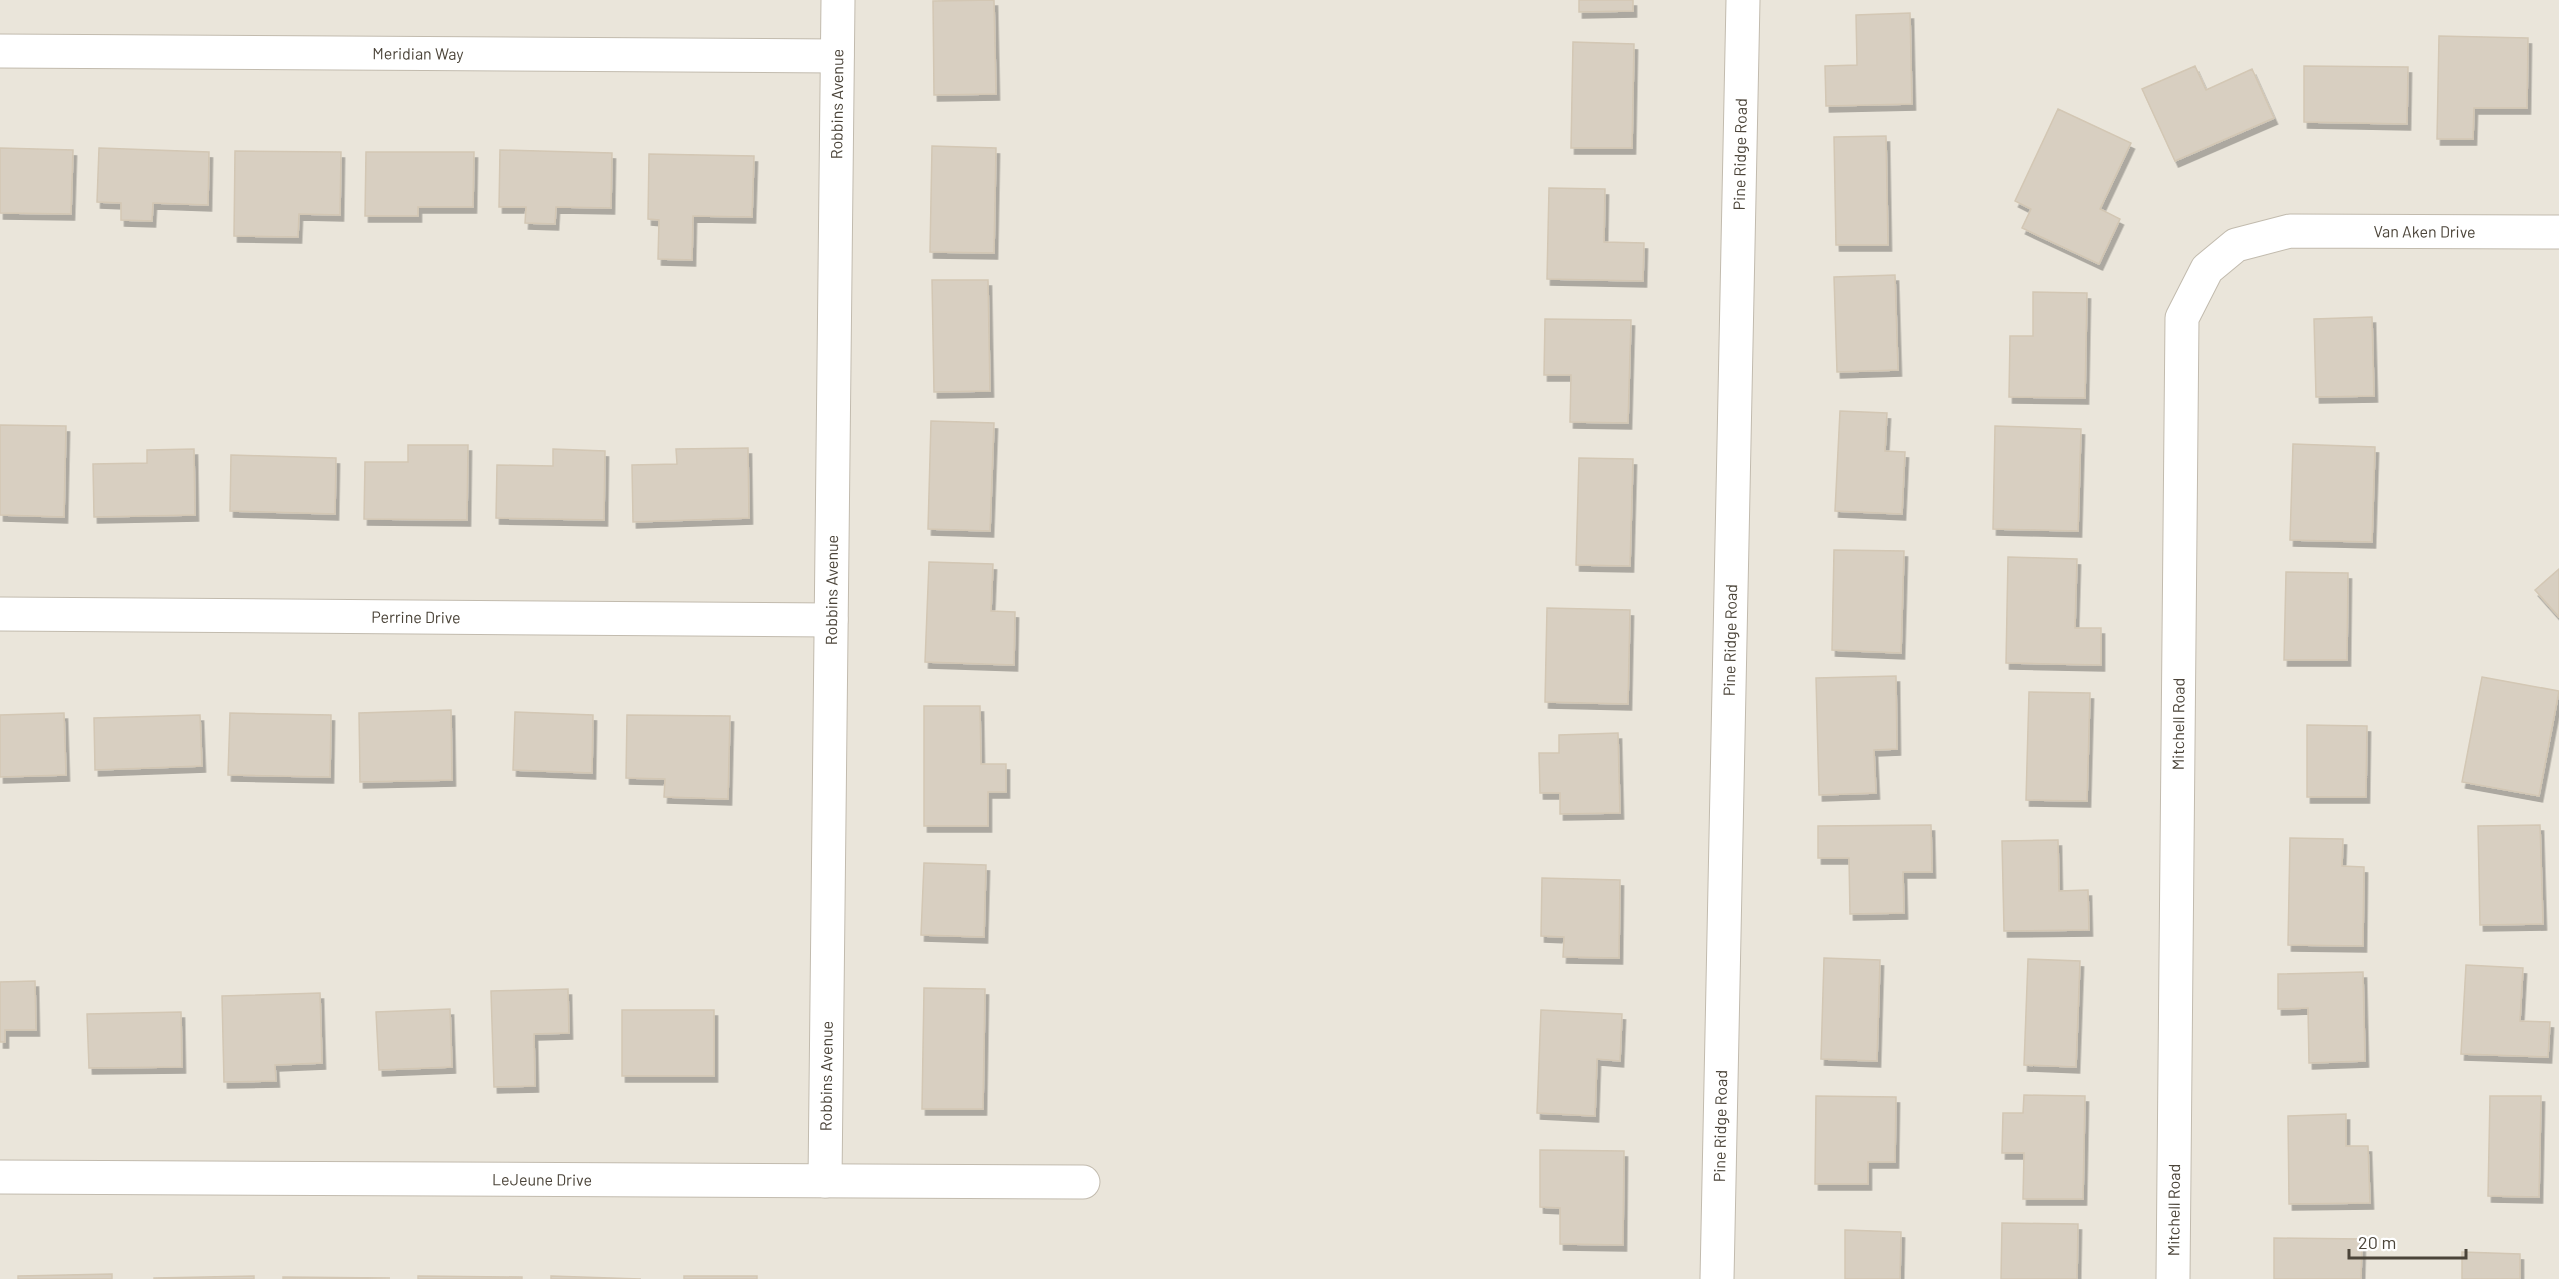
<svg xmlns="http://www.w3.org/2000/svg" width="2559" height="1279" font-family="Barlow,sans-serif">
  <defs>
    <filter id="shadow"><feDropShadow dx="3.5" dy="6" stdDeviation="0" flood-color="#0004"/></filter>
  </defs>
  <rect width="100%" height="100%" fill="#f6f3ec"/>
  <path fill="#eae5da" d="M0,0h2559v1279h-2559z"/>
  <path fill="#d8cfc1" stroke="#d3c7b4" stroke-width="1.5" filter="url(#shadow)" d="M994,0l2,94 -62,1 -1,-94z
    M1579,0h54v11l-54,1z
    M1910,13l2,91 -86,2 -1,-40 32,-1 -1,-50z
    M2439,36l89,2 -1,70h-53l-1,31h-36z
    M1573,42l61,2 -2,104h-61z
    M2195,66l11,24 46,-21 22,49 -99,43 -33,-72z
    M2304,66l104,1 -1,57 -103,-2z
    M2058,109l73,34 -31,66 20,10 -21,45 -77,-36 9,-19 -16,-8z
    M1886,136l2,109h-52l-2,-108z
    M932,146l64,2 -2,105 -64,-1z
    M0,148l73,2 -2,64 -71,-1z
    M99,148l110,4 -1,53 -55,-2 -1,18 -31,-1v-17l-24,-1z
    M500,150l112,3 -1,55 -55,-1 -1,17 -30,-1 1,-16h-27z
    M235,151l106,1 -1,63 -41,-1 -1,23 -64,-1z
    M366,152h108l-1,55h-55v9h-53z
    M649,154l105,2 -2,61 -59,-1 -1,44 -34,-1 1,-39 -11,-1z
    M1549,188l56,1 -1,53 40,1 -1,38 -96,-2z
    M1895,275l3,95 -61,2 -3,-95z
    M932,280h56l2,111 -56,1z
    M2033,292l54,1 -2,105 -76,-1 1,-61h23z
    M2372,317l2,79 -58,1 -2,-78z
    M1545,319l86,1 -3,103 -58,-1 1,-47h-27z
    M1840,411l47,2 -2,38 20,1 -3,62 -67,-3z
    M931,421l63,2 -4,108 -62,-2z
    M0,425l66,1 -2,91 -64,-2z
    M1995,426l86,3 -3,102 -85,-2z
    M2293,444l82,3 -3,95 -82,-2z
    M408,445h60l-1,75 -103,-1 1,-57h43z
    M748,448l1,70 -116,4 -1,-57 45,-1 -1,-15z
    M194,449l1,66 -101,2 -1,-53 54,-1v-13z
    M553,449l52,2 -1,69 -108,-2 1,-53 56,1z
    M231,455l105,3 -1,56 -105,-3z
    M1579,458l54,1 -3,107 -54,-1z
    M1834,550l70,1 -3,102 -69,-3z
    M2008,557l69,2 -2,69h26v37l-95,-2z
    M929,562l64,2 -2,47 24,1 -1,53 -89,-3z
    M2559,569v48l-24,-27z
    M2286,572l62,1 -1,87h-63z
    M1547,608l83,2 -2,94 -83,-2z
    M1896,676l1,73 -23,1 2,43 -57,2 -3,-117z
    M2482,677l77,14 -20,105 -77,-14z
    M2029,692l61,1 -3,108 -61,-1z
    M924,706h56l1,58h25v28h-18v34h-64z
    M451,710l1,70 -92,2 -1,-69z
    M515,712l78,3 -1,58 -79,-3z
    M64,713l2,62 -66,2v-62z
    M230,713l101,2 -1,62 -102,-2z
    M200,715l2,51 -107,4 -1,-52z
    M627,715l103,1 -2,83 -64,-2 1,-18 -39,-1z
    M2307,725l60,1 -1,71h-59z
    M1618,733l2,80 -60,1v-21h-20l-1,-40h20v-18z
    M1931,825l1,47h-29l1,41 -54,1 -1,-56h-31v-32z
    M2540,825l3,99 -63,1 -2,-99z
    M2290,838l53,1 -1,27 22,1 -1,79 -75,-1z
    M2058,840l1,51 29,-1 1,40 -85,1 -2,-90z
    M924,863l62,2 -2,72 -63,-2z
    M1542,878l78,2 -1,78 -56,-1 1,-20 -23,-1z
    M1824,958l56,2 -3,101 -56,-2z
    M2028,959l52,2 -4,106 -52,-2z
    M2466,965l57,3 -3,53 30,1 -2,35 -87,-3z
    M2363,972l2,89 -56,2 -1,-55 -30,1v-35z
    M35,981l1,49h-31v12h-5v-60z
    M924,988l61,1 -2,120h-61z
    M568,989l1,44 -35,1 1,52 -41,1 -3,-96z
    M320,993l2,70 -47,2 1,16 -52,1 -2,-86z
    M450,1009l2,58 -73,3 -3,-58z
    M622,1010h92v66h-92z
    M1541,1010l81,4 -2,47 -23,-2 -2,57 -58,-3z
    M181,1012l1,55 -93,1 -2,-54z
    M2024,1095l61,1 -2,103h-60l1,-46h-22l1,-40h20z
    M1816,1096l80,1 -1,65h-27v22h-53z
    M2490,1096h51l-2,101 -51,-1z
    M2346,1114v32h22l2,57 -81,1 -1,-88z
    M1540,1150l84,1 -1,94 -63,-1v-36l-20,-1z
    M2002,1223l76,1 -1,55h-76z
    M1845,1230l56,2 -1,47h-55z
    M2274,1238l88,1 -1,40h-87z
    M2462,1252l58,2v25h-58z
    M112,1274v5h-94v-3z
    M254,1276v3h-100v-1z
    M418,1276l104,1v2h-104z
    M551,1276l90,3h-90z
    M684,1276h73v3h-73z
    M283,1277l107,1 -107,1z"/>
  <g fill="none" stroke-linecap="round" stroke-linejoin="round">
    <g stroke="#c2bbae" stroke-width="35">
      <g id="street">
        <path id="s1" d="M0,51l837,5"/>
        <path id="s2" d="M0,614l831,6"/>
        <path id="s3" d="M0,1177l1083,5"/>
        <path id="s4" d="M825,1181l13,-1181"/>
        <path id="s5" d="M1717,1279l26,-1279"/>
        <path id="s6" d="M2173,1279l9,-961 25,-49 29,-24 54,-14 269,1"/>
      </g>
    </g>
    <use href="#street" stroke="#fff" stroke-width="33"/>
  </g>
  <g text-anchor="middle" stroke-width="4.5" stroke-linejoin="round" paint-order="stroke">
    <g font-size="16" fill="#4b4439" stroke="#fff">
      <text dy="6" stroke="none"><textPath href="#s1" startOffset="418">Meridian Way</textPath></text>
      <text dy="6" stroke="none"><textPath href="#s4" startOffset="1077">Robbins Avenue</textPath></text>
      <text dy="6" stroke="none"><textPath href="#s5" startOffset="1125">Pine Ridge Road</textPath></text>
      <text dy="6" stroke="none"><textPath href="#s6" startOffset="1244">Van Aken Drive</textPath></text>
      <text dy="6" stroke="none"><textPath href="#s4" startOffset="591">Robbins Avenue</textPath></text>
      <text dy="6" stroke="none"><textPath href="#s2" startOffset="416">Perrine Drive</textPath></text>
      <text dy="6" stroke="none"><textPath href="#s5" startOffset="639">Pine Ridge Road</textPath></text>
      <text dy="6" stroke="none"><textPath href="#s6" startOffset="555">Mitchell Road</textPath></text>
      <text dy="6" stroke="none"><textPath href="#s4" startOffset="105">Robbins Avenue</textPath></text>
      <text dy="6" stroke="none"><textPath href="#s5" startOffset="153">Pine Ridge Road</textPath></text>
      <text dy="6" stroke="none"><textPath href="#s3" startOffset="542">LeJeune Drive</textPath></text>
      <text dy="6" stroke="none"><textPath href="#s6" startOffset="69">Mitchell Road</textPath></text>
    </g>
  </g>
  <path d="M2349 1249v9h117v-9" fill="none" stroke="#4b4439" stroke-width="3"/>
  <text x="2358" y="1249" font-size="18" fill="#4b4439" stroke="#ffffff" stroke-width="4.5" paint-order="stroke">20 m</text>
</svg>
